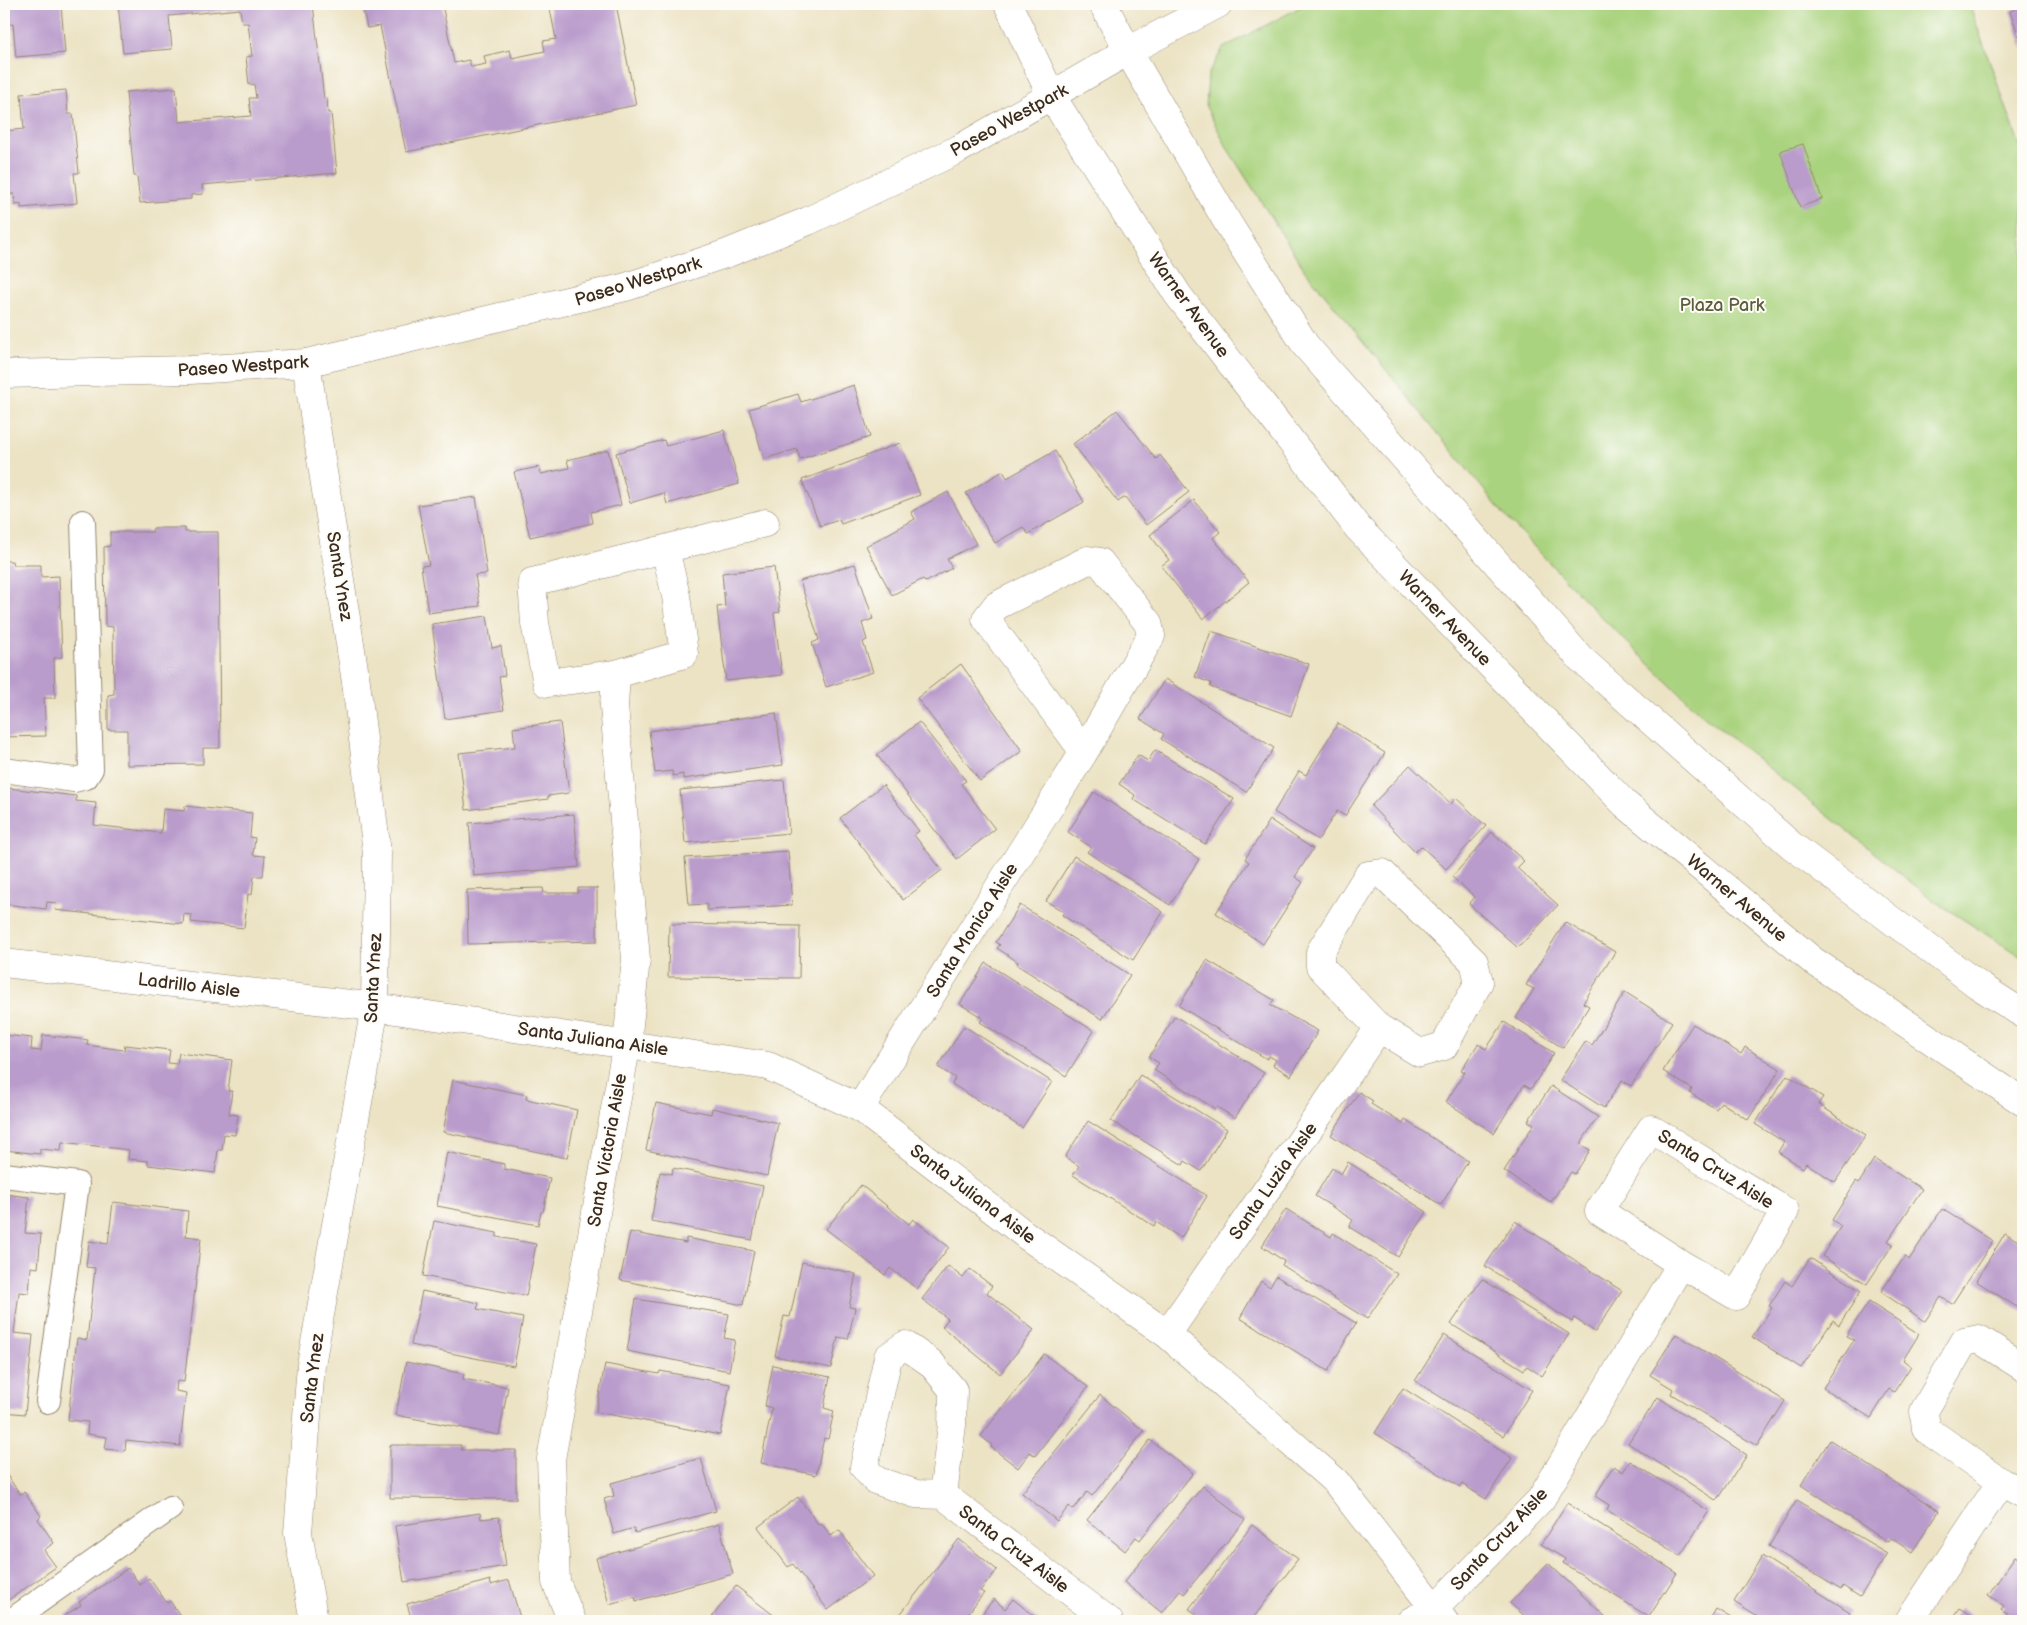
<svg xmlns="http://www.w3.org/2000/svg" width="2027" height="1625" font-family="'Balsamiq Sans',sans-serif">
  <rect width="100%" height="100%" fill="#fdfcf7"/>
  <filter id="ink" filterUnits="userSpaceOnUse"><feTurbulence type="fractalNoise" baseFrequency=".02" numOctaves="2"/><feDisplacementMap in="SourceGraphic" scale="10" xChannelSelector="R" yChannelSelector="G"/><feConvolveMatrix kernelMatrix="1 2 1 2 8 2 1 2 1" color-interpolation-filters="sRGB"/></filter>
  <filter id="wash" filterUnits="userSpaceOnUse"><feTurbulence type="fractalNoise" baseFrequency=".0096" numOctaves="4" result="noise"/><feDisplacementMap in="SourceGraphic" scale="20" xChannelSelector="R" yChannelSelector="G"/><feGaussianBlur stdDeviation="1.12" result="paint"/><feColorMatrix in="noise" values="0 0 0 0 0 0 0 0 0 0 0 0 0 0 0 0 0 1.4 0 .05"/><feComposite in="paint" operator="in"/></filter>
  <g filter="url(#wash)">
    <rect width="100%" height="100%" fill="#ece3c4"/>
    <path fill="#aad37f" stroke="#727e4e" d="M1306,4h663l54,150v804l-90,-58 -234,-188 -102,-99 -91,-96 -202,-248 -75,-118 -23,-44 2,-32 15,-27z"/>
    <g id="blocks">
      <path fill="#ba9ccc" d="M4,4h57l4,49 -49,4 -3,-33 -9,1z
        M118,4h195l11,95 3,-1 1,15h3l6,60 -135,12 1,9 -12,1v4l-51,4 -3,-27h-3l-8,-84 50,-4 3,34 72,-6 -2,-18h7l-2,-14 -5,1 -3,-28 6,-1 -4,-33h-6l-2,-14 -71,7 3,33 -49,4z
        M362,4h80l12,59 15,-3 2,7 15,-3 -2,-8 26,-6 2,8 33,-7 -2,-10 13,-2 -7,-35h67l20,101 -230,47 -26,-126 -13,2z
        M2023,6v42l-13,-37z
        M66,90l2,24h5l6,59h-5l3,30 -56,5v-4l-6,1 -1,-11 -10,1v-64l20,-2 -3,-35z
        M1803,144l19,55 -22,8 -20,-56z
        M854,385l16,52 -70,22 -3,-10 -33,10 -15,-50 49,-15 3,8z
        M1117,410l39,49 4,-4 29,37 -43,33 -21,-28 -7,5 -45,-58z
        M724,430l15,54 -72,20 -3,-11 -34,10 -14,-50 48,-13 2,6z
        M900,443l20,52 -79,29 -2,-4 -19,6 -18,-46z
        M608,450l13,55 -30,7 2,11 -63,14 -16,-65 25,-5 2,7 28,-6 -2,-8z
        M1055,451l29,51 -56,32 -5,-7 -28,16 -29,-50 37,-22 4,7z
        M948,492l28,52 -29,15 5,9 -26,14 -3,-3 -31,16 -26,-49 49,-27 -4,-7z
        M476,497l11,77 -12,1 5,31 -52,7 -7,-47 8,-1 -11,-60z
        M1194,500l26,32 -7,6 36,44 -46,37 -42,-53 8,-6 -19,-25z
        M153,528h32v4h33l2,216h-17v16l-76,1v-35h-19v-35l6,-1 -1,-67 -8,-1 -1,-79 6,-1v-14h42z
        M4,561h8l1,4h28v12l18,-1 3,81 -8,1 1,40h-11l2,38 -42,1z
        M855,564l18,55 -11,4 5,17 -4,2 10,30 -47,15 -14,-44 7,-3 -19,-59z
        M774,567l6,45 -6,1 8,62 -56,6 -9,-74 8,-1 -3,-33z
        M487,616l5,32 9,-2 4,30 -6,1 5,33 -59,9 -13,-95z
        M1211,631l98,33 -18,52 -81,-29 1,-4 -16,-6z
        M961,664l61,87 -42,30 -63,-83z
        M1165,679l109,69 -28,44 -85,-53 3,-5 -24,-15z
        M776,713l7,52 -100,14v-5l-10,2 -1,-5 -17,2 -6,-42z
        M560,722l9,71 -21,3v3l-82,11 -7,-57 56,-6 -2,-19z
        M919,722l47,59 -5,3 34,45 -38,30 -80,-104z
        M1338,723l47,30 -40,63 -8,-5 -19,29 -44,-28 25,-41 7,4z
        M1155,750l79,49 -29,45 -72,-45 2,-4 -16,-11 19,-29 10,6z
        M1410,765l41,39 5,-6 30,28 -40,43 -25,-23 -6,6 -44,-46z
        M784,780l5,53 -104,10 -5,-53z
        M883,785l36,46 -5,4 28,35 -39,30 -63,-82z
        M8,788l68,8v5l20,2 -2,22 67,8 2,-24 21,2 1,-5 67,7 -2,24 5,1 -2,17 12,1 -2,20h-9l-2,19 -4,-1 -4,34 -53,-6 1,-7 -8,-1 -1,10 -128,-14 1,-7 -9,-1 -1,7 -42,-5v-81z
        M1094,792l105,67 -29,46 -83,-53 4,-5 -23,-15z
        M574,814l5,53 -105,9 -5,-53z
        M1270,820l43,29 -18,28 8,5 -40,62 -47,-31 33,-51 -4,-3z
        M1492,832l32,29 -7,7 41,37 -40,43 -49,-44 6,-7 -23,-20z
        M788,851l4,54 -85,5v-6l-18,1 -4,-47z
        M1074,856l89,56 -30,48 -71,-45 2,-3 -18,-11z
        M543,888l1,5h34v-5h19v53l-129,3 -1,-54z
        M1020,905l110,70 -28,44 -85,-54 1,-3 -21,-14 3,-3 -4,-3z
        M1565,922l50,30 -32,51 6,3 -26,42 -47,-30 18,-29 -8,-4z
        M669,924l131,2 -1,52 -131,-1z
        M1207,960l67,40 -4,5 48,26 -27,45 -18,-11 3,-5 -7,-4 -2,3 -88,-53z
        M986,963l108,68 -28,45 -86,-54 3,-4 -23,-14z
        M1625,992l47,30 -41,64 -9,-6 -18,28 -44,-28 26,-39 6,4z
        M1175,1016l89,57 -29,45 -18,-11 -2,2 -61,-39 5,-7 -10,-6z
        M1504,1022l50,31 -23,36 -7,-4 -30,48 -48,-31 19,-30 -4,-2 17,-26 8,5z
        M1693,1024l48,30 4,-7 35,22 -32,51 -27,-18 -5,7 -26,-16 2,-4 -29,-18z
        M964,1026l88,56 -30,46 -70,-44 3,-6 -17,-11z
        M4,1035l28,3 -1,12 10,1 2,-16 45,5 -1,5 37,5 1,-5 45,5 -2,13 9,1 2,-11 53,7 -4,31h4l-3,23 9,1 -3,20 -11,-1 -2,16h-4l-3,23 -67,-8v-4l-20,-2 1,-9 -67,-8 -1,9 -21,-2v5l-36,-4z
        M1140,1075l87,54 -26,42 -16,-10 -2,4 -72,-44z
        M1787,1075l36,22 -5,7 48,31 -31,47 -29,-19 -3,5 -25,-16 6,-10 -29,-18z
        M453,1080l74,15 -1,4 51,11 -10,48 -124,-26z
        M1551,1086l47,31 -18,27 10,6 -15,24 -4,-2 -20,30 -47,-31 30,-47 -6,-3z
        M1359,1092l14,9 -2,3 32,20 2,-4 63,41 -27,44 -110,-70z
        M656,1103l55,11 1,-6 66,15 -11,53 -121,-26z
        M1088,1121l119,75 -26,42 -25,-16 -2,4 -81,-51 6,-9 -14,-9z
        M447,1152l57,12v5l46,9 -7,34h-2l-3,13 -101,-19z
        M1874,1159l48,30 -34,52 5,3 -26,40 -45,-28 19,-30 -9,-6 24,-39 3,2z
        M1348,1162l79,50 -29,45 -49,-30 4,-7 -38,-24 17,-28 9,6z
        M673,1168l90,18 -11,54 -101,-19 9,-49 12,2z
        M861,1185l48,39 4,-5 36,28 -32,42 -27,-21 -5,7 -59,-46z
        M4,1194l25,3 -4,36 16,1 -3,34 -7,-1 -2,26 -10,-1 -5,41 19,2 -8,79 -21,-2z
        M113,1202l75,9 -2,25 15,2 -17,144 -7,-1 -1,10 10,2 -6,53 -54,-6 -1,11 -20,-2 2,-12 -20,-3 1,-12 -20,-2 9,-82 10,2 8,-72 -9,-1 3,-26 19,3z
        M1286,1209l45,28 2,-4 64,41 -30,45 -85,-54 2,-4 -22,-15z
        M1942,1209l51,32 -41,63 -11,-7 -16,24 -44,-29 24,-36 4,4z
        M434,1221l63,12v4l39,7 -10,52 -103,-20z
        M1515,1221l107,70 -27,41 -21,-14 -2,4 -87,-56z
        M630,1232l56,11v-5l68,13 -11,54 -123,-25z
        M2005,1233l18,11v67l-47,-30z
        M1810,1258l51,33 -22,34 -6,-5 -32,48 -49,-31 20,-29 -3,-2 16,-25 7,5z
        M802,1262l54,12 -7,33 6,1 -7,31 -10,-2 -7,31 -56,-12 9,-40 6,1z
        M948,1266l15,12 7,-9 22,17 -5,7 47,37 -34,44 -58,-47 6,-8 -26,-20z
        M1276,1276l80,47 -28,48 -88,-53 21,-37 9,6z
        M1482,1279l87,55 -27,42 -15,-10 -3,4 -73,-46z
        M422,1291l57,12 -2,6 46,9 -9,48 -103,-21z
        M636,1299l93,15 -5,24 11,2 -6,31 -102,-20z
        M1869,1302l50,32 -16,26 8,6 -17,26 -5,-3 -18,29 -48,-30 31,-48 -8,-4z
        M1676,1334l109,67 -28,45 -86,-52 2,-5 -23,-14z
        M1444,1335l88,55 -29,46 -88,-55z
        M1044,1354l44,33 -53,69 -5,-4 -12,16 -27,-21 1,-2 -11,-9z
        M406,1362l58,12 -1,5 45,8 -9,48 -103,-20z
        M605,1364l54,10 1,-3 70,13 -10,51 -124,-23z
        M773,1365l57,12 -6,31 10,3 -6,28 -4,-1 -8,37 -55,-12 11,-55 -7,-2z
        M1403,1388l109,70 -26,41 -24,-15 -2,3 -85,-54z
        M1100,1395l44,36 -52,65 -5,-4 -14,18 -4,-4 -12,15 -35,-28z
        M1658,1397l89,58 -30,46 -89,-58z
        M1150,1440l43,33 -53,67 -4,-3 -11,14 -38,-31z
        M1830,1440l109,71 -27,41 -21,-14 -3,4 -87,-57z
        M390,1445h71v5h55v49l-126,-1z
        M701,1458l15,53 -81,22 -1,-5 -20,6 -10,-35 10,-3 -3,-13z
        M1630,1461l79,50 -29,45 -73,-46 2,-5 -14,-9 19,-30 9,6z
        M4,1471l16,23 4,-2 17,24 -3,3 16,24 -10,7 12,17 -52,36z
        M1203,1486l42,34 -61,74 -4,-3 -18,22 -38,-31z
        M798,1497l20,27 3,-1 10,13 8,-6 34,46 -45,34 -35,-46 -5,3 -30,-40z
        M1797,1500l90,53 -27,44 -17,-11 -2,4 -72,-44z
        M1567,1503l110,70 -28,44 -86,-54 2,-4 -24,-15z
        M480,1513l1,6 18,-2 7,49 -102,16 -9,-56z
        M719,1524l14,50 -97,27 -1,-4 -26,7 -13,-46z
        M1252,1525l46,34 -47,62h-45l-17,-12z
        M959,1539l38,31 -17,21 4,2 -22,28h-67z
        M1762,1556l88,56 -6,9h-80l-30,-19z
        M2015,1556l8,5v60h-5l-17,-11 3,-4 -16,-10z
        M1548,1563l62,58h-80l-20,-18z
        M128,1568l12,17 9,-7 18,25 3,-2 14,20h-116l-4,-5 17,-11 -2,-3z
        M490,1580l1,5 18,-5 12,41h-109l-5,-17z
        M736,1586l45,35h-72z
        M994,1599l11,10 8,-10 27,22h-64z
        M1960,1608l21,13h-30z
        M1716,1609l20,12h-27z"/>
    </g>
  </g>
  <g filter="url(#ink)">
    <use href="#blocks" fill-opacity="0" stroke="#948671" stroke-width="1"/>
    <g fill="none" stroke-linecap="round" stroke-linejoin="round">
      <g stroke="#948671" stroke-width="26">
        <path id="service" d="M4,770l70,10 12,-3 5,-8 -8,-247
          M4,1175l73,9 -29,217
          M11,1621l159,-113"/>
      </g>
      <g stroke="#948671" stroke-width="29">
        <path id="minor" d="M306,363l50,319 21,171 -2,154 -64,358 -13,168 16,88
          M665,549l11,47 8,58 -68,20 -69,9 -12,-60 -3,-41z
          M665,549l100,-26
          M4,963l371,44 393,59 92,42 167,128 140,98 169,148 108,139
          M860,1108l224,-356 67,-116 -3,-13 -48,-61 -12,-2 -92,46 -10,13 98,133
          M1651,1129l134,82 -49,85 -55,-32 -82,-53z
          M1167,1334l212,-306 41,25 24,-7 35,-64 -5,-20 -92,-89 -14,2 -48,77v14l59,62
          M2023,1367l-44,-28 -15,3 -40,69 2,18 75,53 22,12
          M943,1495l9,-70 1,-35 -22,-27 -26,-18 -17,12 -24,110 11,13 41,14 27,1 166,126
          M572,1621l-16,-39 -5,-123 76,-416 9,-84 -22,-253 2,-32
          M1411,1621l22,-11 108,-111 140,-235
          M1909,1621l92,-139"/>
      </g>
      <g stroke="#948671" stroke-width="29">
        <path id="tertiary" d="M1008,4l44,93 126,198 180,233 267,276 187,156 211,142
          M1103,4l25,47 101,174 77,121 275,313 210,186 187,140 45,29
          M4,374l186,-4 116,-7 320,-76 102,-34 80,-32 151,-72 169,-98 90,-47"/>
      </g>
      <use href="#service" stroke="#fff" stroke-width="24"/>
      <use href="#minor" stroke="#fff" stroke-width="28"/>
      <use href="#tertiary" stroke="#fff" stroke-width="28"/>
    </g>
  </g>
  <g text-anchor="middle" stroke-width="4" stroke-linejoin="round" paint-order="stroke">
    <g font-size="18" fill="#3b2a1e" stroke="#fdfcf7">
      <text transform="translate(1009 120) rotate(-29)" y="6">Paseo Westpark</text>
      <text transform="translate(638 281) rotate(-17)" y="6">Paseo Westpark</text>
      <text transform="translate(1189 305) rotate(54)" y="6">Warner Avenue</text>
      <text transform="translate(243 366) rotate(-4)" y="6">Paseo Westpark</text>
      <text transform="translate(340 576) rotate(81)" y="6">Santa Ynez</text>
      <text transform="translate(1445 618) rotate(46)" y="6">Warner Avenue</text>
      <text transform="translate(1737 898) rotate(40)" y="6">Warner Avenue</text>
      <text transform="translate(972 930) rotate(-58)" y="6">Santa Monica Aisle</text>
      <text transform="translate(373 978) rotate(-87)" y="6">Santa Ynez</text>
      <text transform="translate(189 985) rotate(7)" y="6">Ladrillo Aisle</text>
      <text transform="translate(593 1039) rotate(8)" y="6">Santa Juliana Aisle</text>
      <text transform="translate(607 1150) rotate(-80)" y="6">Santa Victoria Aisle</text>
      <text transform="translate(1716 1169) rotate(32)" y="6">Santa Cruz Aisle</text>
      <text transform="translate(1273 1181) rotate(-55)" y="6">Santa Luzia Aisle</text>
      <text transform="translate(973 1194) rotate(37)" y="6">Santa Juliana Aisle</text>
      <text transform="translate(312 1378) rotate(-83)" y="6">Santa Ynez</text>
      <text transform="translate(1499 1539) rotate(-47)" y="6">Santa Cruz Aisle</text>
      <text transform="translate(1014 1549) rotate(37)" y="6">Santa Cruz Aisle</text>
    </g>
    <g font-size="18" fill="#5c5d3b" stroke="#fdfcf7">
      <text x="1722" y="311">Plaza Park</text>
    </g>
  </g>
  <rect width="2027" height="1625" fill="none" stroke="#fdfcf7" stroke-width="20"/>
</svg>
